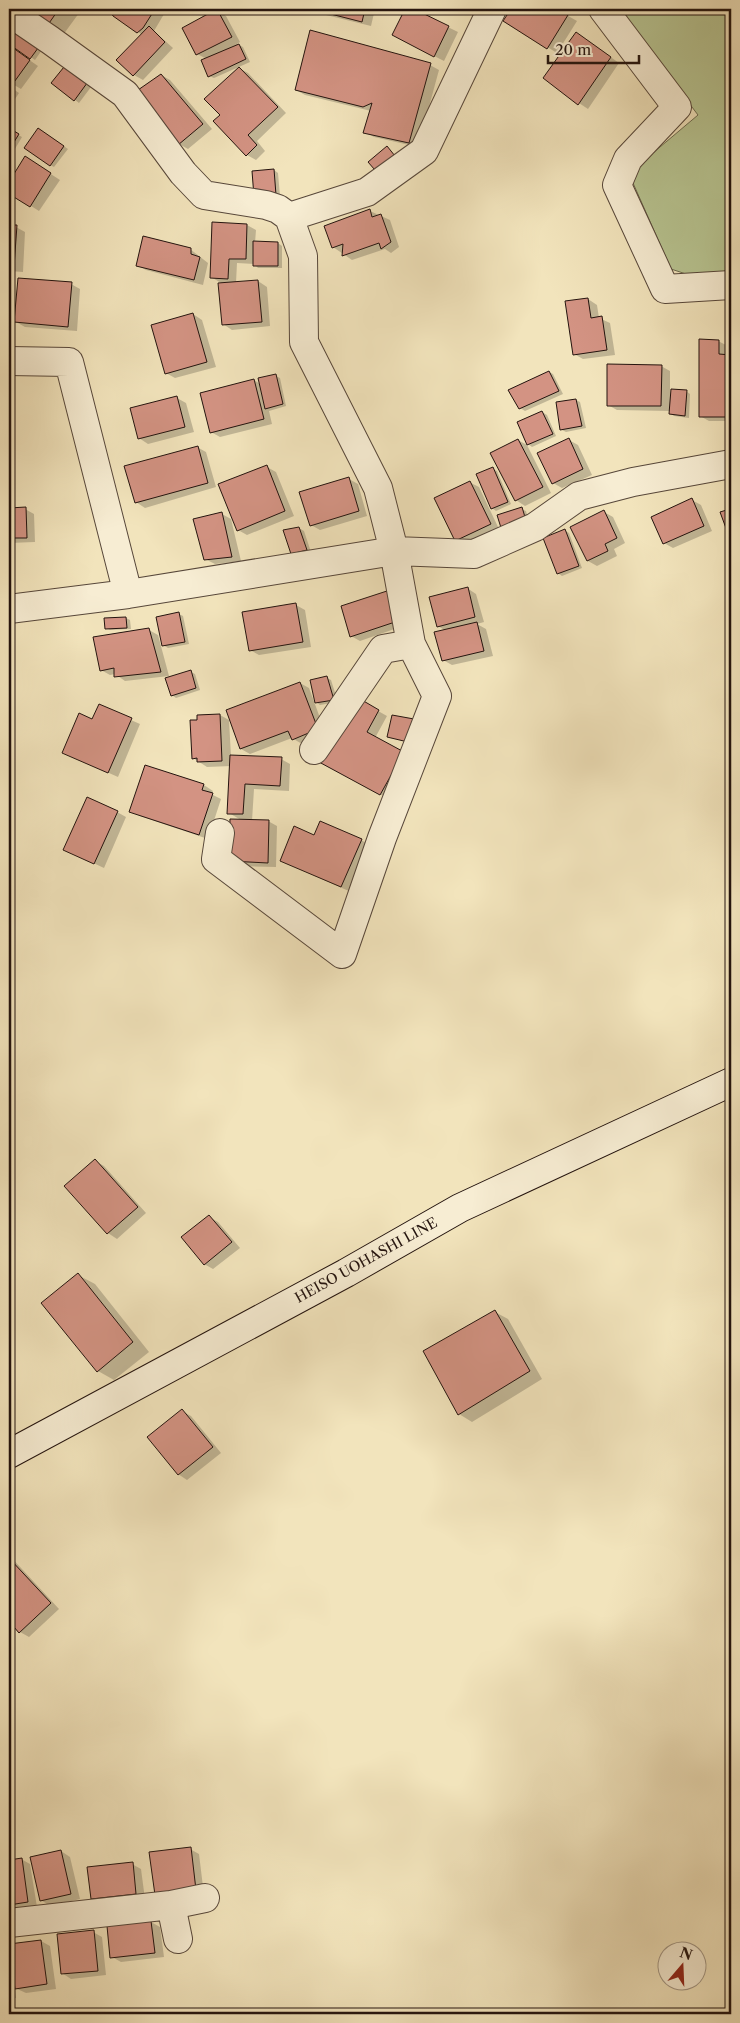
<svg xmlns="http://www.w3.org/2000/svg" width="740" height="2023" font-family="'Libre Caslon Text',serif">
  <rect width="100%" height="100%" fill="#f2e4bc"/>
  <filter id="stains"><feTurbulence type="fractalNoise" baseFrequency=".004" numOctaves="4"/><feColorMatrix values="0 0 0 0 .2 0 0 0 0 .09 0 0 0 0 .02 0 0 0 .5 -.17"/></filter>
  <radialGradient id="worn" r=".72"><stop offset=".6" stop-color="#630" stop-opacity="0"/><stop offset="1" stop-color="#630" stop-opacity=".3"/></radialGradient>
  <path fill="#b8c592" stroke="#6e6c50" d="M618,9h113v262l-39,5 -21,-7 -38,-86 8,-20 57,-48z"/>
  <path fill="#0003" d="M17,9h65l-19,26z
    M111,9h56l-13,22 19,17 -30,32 -9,-5 -16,-15 24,-25z
    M253,9h24l-19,4z
    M317,9h58l-4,17 -45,-11z
    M406,9h5l47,23 -14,29 -51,-26z
    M512,9h44l21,12 -20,32 -52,-32z
    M217,11l9,5 14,26 -3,2 6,3 7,15 -36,16 -5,-2 -2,-17 -10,-5z
    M9,22l35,25 -9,13 -26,-18z
    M577,33l42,30 -31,46 -9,-6z
    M9,46l29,20 -17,23 -12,-7z
    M430,65l9,5 -21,77 -44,-10 -9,-5 6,-21 -66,-16 -9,-5z
    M239,68l9,5 38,40 -29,28 8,10 -9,9 -9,-5 -26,-40z
    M161,75l9,5 42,49 -24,20 -9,-5z
    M53,82l41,1 -15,20z
    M9,86l10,7 -10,15z
    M9,130l13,7 -13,22z
    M43,132l25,17 -14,18 -4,-2z
    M26,158l34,22 -21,31 -30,-19v-7z
    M274,170l4,3 2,23 -20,2z
    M370,211l20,9 9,27 -8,6 -6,-4 -33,11 -19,-13z
    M247,225l9,5 -1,13h23l4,3v22h-24l-4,-4 -17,-1 -1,20 22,-2 9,6 3,39 -38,4 -9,-6v-40l-12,-7z
    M9,226l7,1 9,5 -2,40 -14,-1z
    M190,249l18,14 -5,22 -57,-15 -9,-5z
    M71,284l9,5 -3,42 -52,-4 -9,-5z
    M588,299l9,6 2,13 11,5 5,32 -32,4 -9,-5z
    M193,314l9,6 14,47 -41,11 -9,-5z
    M718,341l10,5 -1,10h4v65h-22l-9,-5z
    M661,366l9,5v26l16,-6 4,3 -1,24 -15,-2 -4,-3v-2l-53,-1 -9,-5z
    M549,372l4,2 10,20 -38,17 -5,-3z
    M276,376l4,2 6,28 -17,5 3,13 -52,13 -9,-5 43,-52 6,4z
    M177,398l9,5 8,29 -46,12 -9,-6z
    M576,400l4,2 6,26 -20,4 -4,-2z
    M542,412l5,3 9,21 -24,11 -4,-3z
    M518,440l9,5 24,48 -26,13 -9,-6 -24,-46z
    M569,440l9,5 14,30 -30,13 -9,-5z
    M197,447l9,5 10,35 -71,21 -9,-6z
    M267,467l9,5 18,44 -47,19 -9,-5z
    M493,469l4,2 14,33 -15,7 -4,-3z
    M349,479l9,5 9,32 -47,14 -9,-5z
    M469,482l10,5 20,42 -34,17 -10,-6z
    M692,500l9,5 11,26 -39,17 -9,-5z
    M9,509h16l9,5 1,28 -26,1z
    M521,509l5,2 4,15 -23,7z
    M604,512l9,5 12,26 -11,6 3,7 -20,10 -9,-5z
    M222,514l9,5 10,42 -26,3 -10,-5z
    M299,528l5,3 7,21 -15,3 -4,-2z
    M564,530l5,3 13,35 -20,8 -4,-3z
    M467,588l9,6 8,28 -7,2 9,5 7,27 -41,9 -9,-5 3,-29 -8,-5z
    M296,605l9,5 6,37 -52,8 -9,-5z
    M343,607l63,18 -46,16 -9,-5z
    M179,614l4,2 6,28 -21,4 -5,-3z
    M126,618l4,2 1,9 -21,1 -4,-2z
    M149,630l9,5 11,41 -44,5 -10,-7 -5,1 -9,-5z
    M191,672l4,2 5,16 -24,8 -4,-3z
    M327,678l4,2 7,22 -18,3 -4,-3z
    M300,683l9,5 17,46 -24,10 -10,-6 -42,16 -9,-5z
    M355,698l32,18 -12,22 28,15 -14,46 -60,-32z
    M99,706l41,18 -22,53 -54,-24 29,-32z
    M220,715l9,5 2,36 50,3 9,5 -1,27 -35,-2 -2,32h16l9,5 -1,41 -37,-1 2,-46 -12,-7 2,-47 -24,1 -14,-9 6,-37z
    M146,767l58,18 9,6 -2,3 10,5 -13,40 -68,-23 -9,-5z
    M117,812l9,5 -22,51 -30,-14z
    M315,836l46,4 9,5 -19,47 -70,-31z
    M95,1161l9,5 42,47 -29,26 -9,-6z
    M209,1217l9,5 22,26 -27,21 -9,-5z
    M78,1275l17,9 54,68 -35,28 -16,-9z
    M495,1312l13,7 34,60 -70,43 -13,-8z
    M182,1411l9,5 30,37 -34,27 -9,-6z
    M9,1555l50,54 -30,28 -9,-5 -11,-13z
    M190,1849l9,5 5,41 -48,-1z
    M61,1851l9,6 10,42 -30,7 -9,-6z
    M21,1859l9,5 7,43 -28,5v-51z
    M132,1864l9,5 4,30 -44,4 -9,-5z
    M151,1922l9,5 4,30 -43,5 -9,-5 -4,-30z
    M93,1932l9,5 4,38 -35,4 -9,-6z
    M41,1941l9,5 6,43 -30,4 -11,-5 1,10h-7v-33l5,3z"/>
  <path fill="#d39383" stroke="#23130e" d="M15,9h44l-12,17z
    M109,9h46l-12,19 -6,5 -24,-17z
    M217,9l15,28 -36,18 -14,-27z
    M316,9h49l-3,13 -47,-12z
    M405,9h9l35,17 -15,31 -42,-22z
    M511,9h47l10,6 -21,34 -44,-28z
    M9,21l32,23 -11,15 -21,-15z
    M149,26l16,16 -32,34 -17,-16z
    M310,30l121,33 -22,80 -46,-10 9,-30 -9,4 -68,-17z
    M576,32l35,25 -33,48 -35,-27z
    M239,44l7,15 -38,18 -7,-17z
    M9,45l21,15 -18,25 -3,-2z
    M68,62l22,17 -16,22 -23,-18z
    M239,67l39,40 -30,28 9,10 -11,11 -33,-35 7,-6 -16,-16z
    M161,74l42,50 -25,21 -40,-55z
    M9,128l10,6 -10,16z
    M38,128l26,18 -14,20 -26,-18z
    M387,146l12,15 -18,16 -13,-15z
    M25,156l26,17 -21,34 -21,-13v-12z
    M274,169l2,26 -22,2 -2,-26z
    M370,209l2,8 9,-3 10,28 -10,7 -2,-6 -37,13 1,-12 -11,4 -8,-22z
    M212,222l35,2 -1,35h-17l-1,20 -18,-1z
    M9,225h8l-3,42h-5z
    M143,236l48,12v6l9,3 -6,23 -58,-14z
    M253,241l25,1v24h-25z
    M18,278l54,4 -4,45 -54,-5z
    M258,280l4,42 -40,3 -4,-42z
    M588,298l3,20 11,-2 5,34 -34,5 -8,-54z
    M193,313l14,49 -42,12 -14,-49z
    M699,339l20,1v14l12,1v62h-32z
    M607,364l55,1 -1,41h-54z
    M549,371l10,20 -40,18 -11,-19z
    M276,374l7,30 -18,5 -7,-31z
    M254,379l10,40 -54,14 -10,-40z
    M671,389l16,1 -2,26 -16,-2z
    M177,396l8,31 -47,12 -8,-31z
    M576,399l6,27 -22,4 -4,-28z
    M542,411l11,23 -26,11 -10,-23z
    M569,438l14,31 -31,15 -15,-31z
    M518,439l25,48 -28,14 -25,-48z
    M198,446l10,37 -73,20 -11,-37z
    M267,465l18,46 -48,20 -19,-47z
    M493,467l15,35 -17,7 -15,-35z
    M349,477l10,34 -49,15 -11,-34z
    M470,481l21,43 -36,17 -21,-43z
    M731,495v44h-1l-10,-27 10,-3 -4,-12z
    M692,498l12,28 -41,18 -12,-27z
    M26,507l1,31h-18v-30z
    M522,507l5,17 -25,7 -5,-16z
    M604,510l13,28 -12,6 3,7 -21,10 -17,-34z
    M222,512l10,45 -28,3 -11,-41z
    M299,527l8,23 -16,4 -8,-24z
    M565,529l14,37 -22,8 -14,-36z
    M468,587l7,30 -38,10 -8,-30z
    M390,590l8,31 -48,16 -9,-31z
    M296,603l7,39 -54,9 -7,-39z
    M731,608v10l-5,-5z
    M179,612l6,30 -23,4 -6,-29z
    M126,617l1,11 -22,1 -1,-11z
    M477,622l7,29 -42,10 -8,-29z
    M149,628l12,44 -47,5v-9l-14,3 -7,-34z
    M191,670l5,18 -25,8 -6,-18z
    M327,676l7,24 -19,3 -5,-23z
    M300,682l18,47 -26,11 -4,-9 -48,18 -14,-39z
    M355,696l24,14 -12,22 37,20 -24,43 -61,-33z
    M99,704l33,14 -24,55 -46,-20 17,-40 13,6z
    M220,714l2,47 -25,1v-4l-5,1 -2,-39h7v-5z
    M392,715l22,4 -6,23 -21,-5z
    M230,755l52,2 -2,29 -35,-2 -2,30h-16z
    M145,765l59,19 -2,6 11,3 -14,42 -70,-23z
    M87,797l31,14 -24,53 -31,-14z
    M230,819l39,1 -1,43 -39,-2z
    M320,821l42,18 -21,48 -61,-26 14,-35 20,9z
    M95,1159l43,48 -31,27 -43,-48z
    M209,1215l23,27 -28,23 -23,-28z
    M78,1273l55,69 -36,30 -56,-69z
    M495,1310l35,61 -72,44 -35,-64z
    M182,1409l31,38 -35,28 -31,-38z
    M9,1558l42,45 -32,30 -10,-12z
    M191,1847l5,43 -41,5 -6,-43z
    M61,1850l10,44 -31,7 -10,-44z
    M22,1858l6,44 -19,3v-45z
    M133,1862l3,32 -45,5 -4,-32z
    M151,1921l4,32 -45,5 -3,-32z
    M94,1930l4,41 -37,3 -4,-40z
    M41,1940l6,44 -32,5 -6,-45z"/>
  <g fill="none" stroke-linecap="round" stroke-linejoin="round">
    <g stroke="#57473a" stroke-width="30">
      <path id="minor" d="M603,9l74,98 -49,52 -11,26 48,104 66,-4
        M9,12l41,28 75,54 58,79 21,22 62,10 12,4 11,8 14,39 1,86 74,146 16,63 17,93 26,52 -55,142 -40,116 -126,-95 4,-26
        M289,217l78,-25 57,-41 68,-142
        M9,361l60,1 59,232
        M9,609l119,-15 266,-43 80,3 61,-27 44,-31 54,-14 98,-18
        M314,750l69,-101 28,-5
        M171,1905l7,34
        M9,1923l162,-18 34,-7"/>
    </g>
    <g stroke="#23130e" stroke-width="30">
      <path id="secondary" d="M9,1454l337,-181 114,-65 271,-126"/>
    </g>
    <use href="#minor" stroke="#f7edd3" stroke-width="28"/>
    <use href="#secondary" stroke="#f7edd3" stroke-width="28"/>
  </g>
  <g text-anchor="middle" stroke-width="4" stroke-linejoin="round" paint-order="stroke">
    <g font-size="14" fill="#23130e" stroke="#f7edd3">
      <text transform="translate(366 1260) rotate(-29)" y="5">HEISO UOHASHI LINE</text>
    </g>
  </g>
  <rect width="740" height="2023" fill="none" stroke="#f2e4bc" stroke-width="30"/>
  <rect x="10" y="10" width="720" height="2003" fill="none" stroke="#23130e" stroke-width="2.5"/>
  <rect x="15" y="15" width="710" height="1993" fill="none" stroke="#23130e"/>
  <g transform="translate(682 1966) rotate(19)"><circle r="24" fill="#f7edd3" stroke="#a29684"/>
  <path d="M0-4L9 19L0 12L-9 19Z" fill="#8f2418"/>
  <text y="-8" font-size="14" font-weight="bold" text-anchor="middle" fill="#23130e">N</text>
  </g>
  <path d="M548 55v8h91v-8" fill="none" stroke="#23130e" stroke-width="2.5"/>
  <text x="555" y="55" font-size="15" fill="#23130e" stroke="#f7edd3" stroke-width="4" paint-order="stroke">20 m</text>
  <rect width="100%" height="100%" filter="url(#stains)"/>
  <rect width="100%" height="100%" fill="url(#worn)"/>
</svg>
